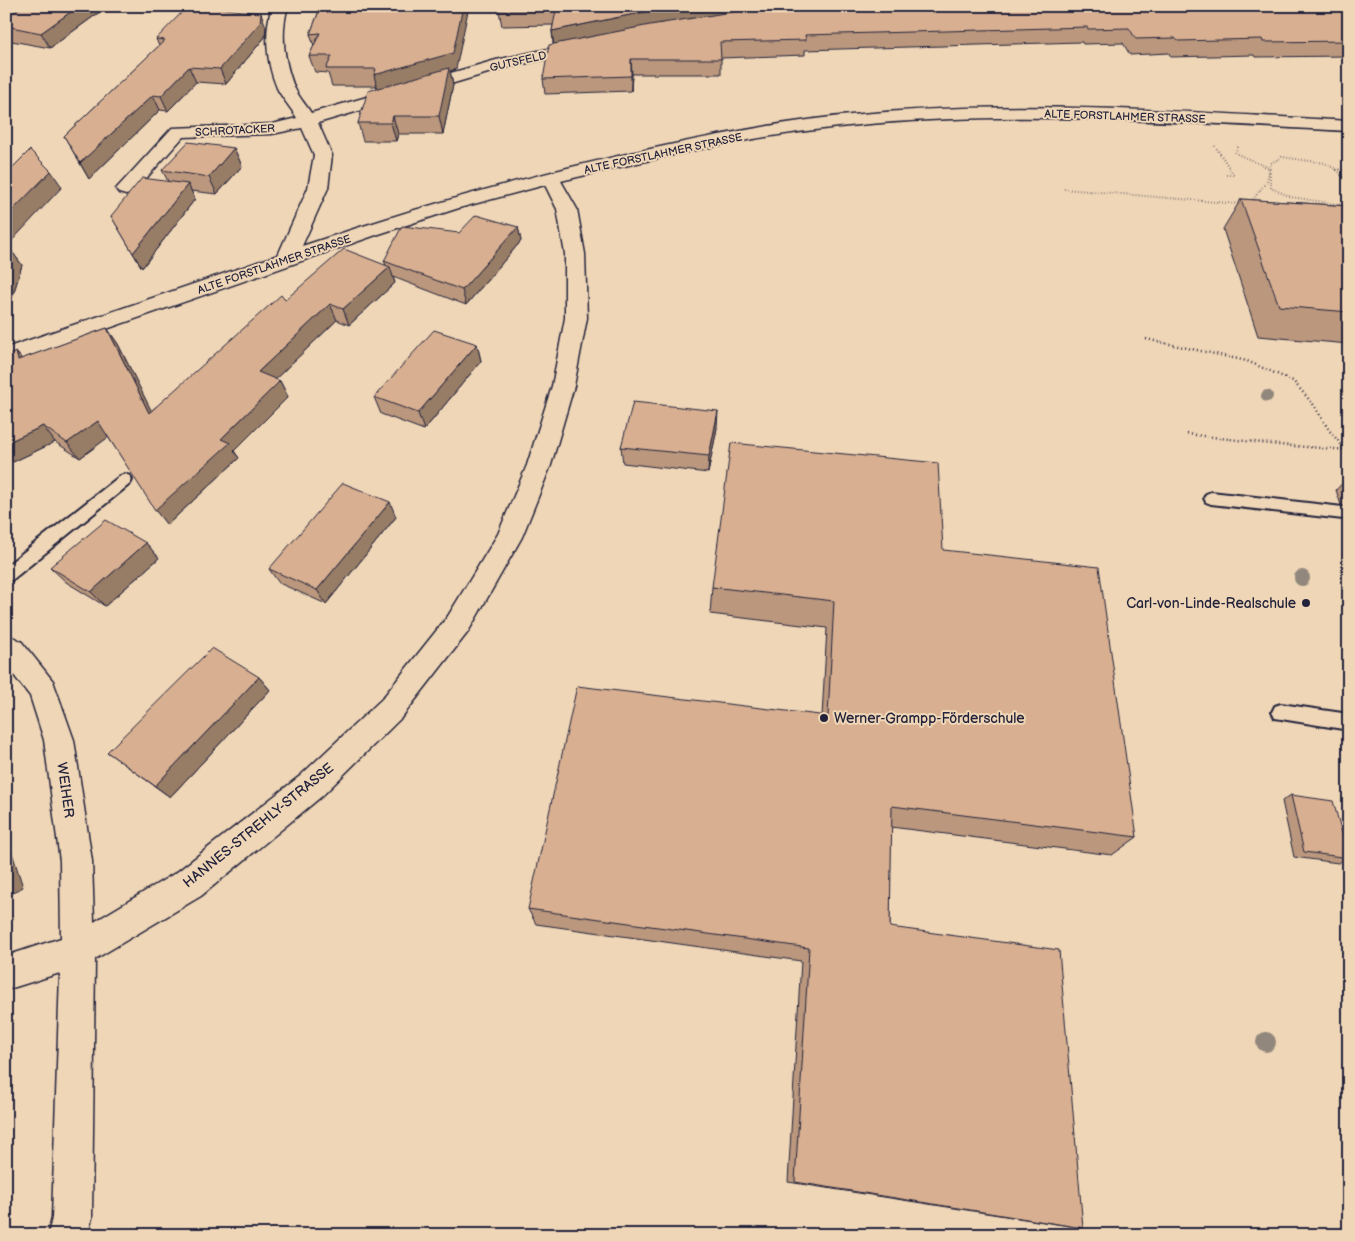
<svg xmlns="http://www.w3.org/2000/svg" width="1355" height="1241" font-family="'Balsamiq Sans',sans-serif">
  <rect width="100%" height="100%" fill="#efd6b7"/>
  <filter id="ink" filterUnits="userSpaceOnUse"><feTurbulence type="fractalNoise" baseFrequency=".02" numOctaves="2"/><feDisplacementMap in="SourceGraphic" scale="10" xChannelSelector="R" yChannelSelector="G"/><feConvolveMatrix kernelMatrix="1 2 1 2 8 2 1 2 1" color-interpolation-filters="sRGB"/></filter>
  <g filter="url(#ink)">
    <g fill="none" stroke-linecap="round" stroke-linejoin="round">
      <g stroke="#22223b" stroke-width="4">
        <path id="lane" d="M125,474l5,2 2,4 -2,4 -118,96 -6,1v-15l114,-90z
          M1211,492l132,15 5,2 1,7 -6,3 -132,-15 -5,-2 -2,-4 2,-4z
          M1281,704l68,10v16l-74,-12 -3,-6 3,-6z"/>
      </g>
      <g stroke="#22223b" stroke-width="3">
        <path id="street" d="M272,6h16c-8,27 -4,55 6,81 4,9 12,18 17,26l185,-53 89,-19 6,2 2,3 -2,3 -86,19 -187,55 14,32 -4,33 -26,58c109,-37 218,-68 329,-93 61,-13 122,-26 184,-34 176,-22 357,-8 534,2v10c-177,-9 -357,-24 -534,-1 -85,10 -169,31 -254,51l16,28 8,45 2,64 -13,68 -23,79 -29,72 -54,95 -66,85 -80,79 -121,100 -106,63 -3,259 -4,17h-40l4,-17 8,-245 -54,17v-34l55,-18 -1,-77 -16,-121 -14,-44 -24,-31v-31l15,7 32,40 21,59 18,121 2,61 83,-50 123,-96 82,-77 66,-83 50,-82 29,-69 25,-79 13,-68v-64l-8,-45 -12,-24 -86,23 -80,26 -373,130v-16l272,-93 30,-67 6,-33 -12,-27 -30,6 -89,3 -50,56 -7,2 -7,-2 -3,-4 56,-61 100,-4 25,-6c-6,-10 -15,-20 -20,-30 -11,-26 -13,-56 -5,-82z"/>
      </g>
      <path stroke="#22223b" stroke-width="2" stroke-dasharray="0.5 2.5" stroke-linecap="butt" d="M1215,146l19,29h-8
        M1238,147l-3,6 34,15 2,20 20,9 58,9
        M1349,169l-12,1 12,15
        M1064,189l176,15
        M1251,202l16,-21 4,-18 11,-6 43,6 12,7"/>
      <path stroke="#22223b" stroke-width="2.5" stroke-dasharray="1 3" stroke-linecap="butt" d="M1146,339l101,22 46,20 20,23 16,26 17,20v15l3,5
        M1187,434l92,11 70,5"/>
      <use href="#lane" fill="#efd6b7" fill-rule="evenodd"/>
      <use href="#street" fill="#efd6b7" fill-rule="evenodd"/>
    </g>
    <g fill="#91877c">
      <circle cx="1267" cy="396" r="6"/>
      <circle cx="1302" cy="578" r="8"/>
      <circle cx="1266" cy="1042" r="10"/>
    </g>
    <path fill="#ba977d" stroke="#22223b" d="M108,6l-58,42 -44,-8v-22z
      M321,6l135,63 -6,2 3,14 -10,49h-45l-2,7h-33l-5,-18 19,-34v-3h-45l-4,-13 -13,-1 -6,-16 5,-10 -4,-12z
      M500,6h849v50l-94,1 -1,-2 -83,2 -2,-4 -39,2 -7,-12 -40,1 -1,-2 -277,8v5l-84,3v16h-89l-1,17 -86,3 -2,-15 10,-35 -1,-13 1,-6 -51,1 -3,-15z
      M266,27l-1,10 -39,47 -30,-2 -28,29 -8,-1 -71,69 -25,-43 95,-90 -3,-7z
      M234,148l8,18 -25,28 -26,-3 4,8 -53,69 -31,-52 57,-35 -6,-11z
      M1241,199l108,7v138l-91,-8 -35,-107z
      M518,227l3,14 -55,64 -73,-28 2,6 -46,42 -12,-5 -62,59 5,2 8,16 -54,54 5,7 -72,67 -59,-88 -28,21 -25,-16 -42,20 3,-110 6,7 85,-31 11,16 33,67 134,-111 101,-35 -2,-4 75,-28z
      M6,249h4l12,16 -12,40h-4z
      M477,344l4,17 -57,69 -43,-16 -7,-17z
      M717,428l-9,45 -85,-10 -2,-16z
      M1349,476v32l-8,-3 -5,-15z
      M396,517l-70,87 -47,-21 -10,-14z
      M1349,517v12l-3,-9z
      M146,543l13,15 -54,48 -39,-24 -16,-15z
      M943,550l194,287 -25,18 -221,-28 -1,100 193,301 -27,-4 -268,-42 13,-221 -265,-37 -8,-15 294,-193 5,-88 -117,-14 2,-27z
      M259,677l11,13 -100,107 -63,-45z
      M1291,795l58,63 -11,5 -44,-6 -12,-56z"/>
    <path fill="#977b66" stroke="#22223b" d="M79,6h29l-58,42 -9,-15z
      M463,6h6l-13,63 -6,2 3,14 -10,49 -4,-18 -61,-24 -4,-17z
      M680,6h97l-223,40 -2,-15 97,-20z
      M261,13l5,14 -1,10 -39,47 -6,-15z
      M631,59l1,15 -1,17z
      M189,67l7,15 -28,29 -7,-15z
      M153,95l7,15 -71,69 -9,-16z
      M393,116l5,18 -2,7 -5,-18z
      M234,148l8,18 -25,28 -8,-17z
      M51,171l11,16 -56,60v-30z
      M188,184l7,15 -53,69 -9,-15z
      M518,227l3,14 -55,64 -4,-15z
      M10,249l12,16 -12,40 -4,-5v-39z
      M390,267l5,16 -46,42 -6,-16z
      M330,304l7,16 -71,68 -8,-16z
      M107,328l11,16 42,84 -11,-15z
      M477,344l4,17 -57,69 -6,-17z
      M16,352l13,16 -11,-8z
      M280,381l8,16 -54,54 5,7 -72,67 -12,-15 66,-71z
      M718,411l-1,17 -9,45 1,-17z
      M98,421l12,15 -30,22 -13,-15z
      M43,426l12,16 -42,20 -7,-7v-12z
      M390,502l6,15 -70,87 -9,-14z
      M146,543l13,15 -54,48 -14,-14z
      M259,677l11,13 -100,107 -15,-11z
      M6,834l17,53 -17,10z"/>
    <path fill="#d8b091" stroke="#22223b" d="M23,6h56l-38,27 -35,-7v-8z
      M188,6h10l63,7 -1,10 -40,46 -31,-2 -28,29 -8,-1 -73,68 -16,-27 101,-96 -9,-1z
      M321,6h142l-10,47 -79,22 2,-6h-50l6,-13h-23l11,-23 -10,1z
      M500,6h180l-31,5 -97,20 4,-21 -57,1z
      M769,6h488l92,6v29l-86,1 -1,-3 -84,2 -3,-3 -39,1 -7,-11 -41,1 -1,-2 -282,8 1,5 -86,2 1,17h-90v17l-88,3 6,-34 101,-20z
      M449,68l-10,48h-46l-2,7h-33l10,-32z
      M188,142l46,6 -25,29 -47,-7z
      M30,150l21,21 -45,46v-43z
      M142,178l46,6 -55,69 -22,-37z
      M1241,199l108,7v106l-70,-6z
      M476,215l42,12 -56,63 -78,-29 18,-35 57,7z
      M6,249h4l-4,12z
      M344,249l46,18 -47,42 -13,-5 -72,68 22,9 -59,58 9,4 -75,67 -57,-89 -31,22 -24,-17 -37,17v-87l10,-4 2,8 89,-32 42,85 132,-118 4,5z
      M434,330l43,14 -59,69 -44,-16z
      M633,402l85,9 -9,45 -88,-9z
      M731,443l207,20 5,87 156,17 38,270 -245,-31 -2,121 169,23 24,278 -288,-46 14,-234 -281,-39 49,-223 251,30 6,-115 -122,-14z
      M343,483l47,19 -73,88 -48,-21z
      M106,520l40,23 -55,49 -41,-25z
      M212,648l47,29 -104,109 -48,-34z
      M1291,795l42,6 16,57 -45,-6z"/>
  </g>
  <g fill="#22223b" stroke="#efd6b7" stroke-width="2">
    <circle cx="1306" cy="603" r="5"/>
    <circle cx="824" cy="718" r="5"/>
  </g>
  <g text-anchor="middle" stroke-width="4" stroke-linejoin="round" paint-order="stroke">
    <g font-size="11" fill="#22223b" stroke="#efd6b7">
      <text transform="translate(518 61) rotate(-13)" y="4">GUTSFELD</text>
      <text transform="translate(1125 116) rotate(2)" y="4">ALTE FORSTLAHMER STRASSE</text>
      <text transform="translate(235 130) rotate(-3)" y="4">SCHROTACKER</text>
      <text transform="translate(663 153) rotate(-12)" y="4">ALTE FORSTLAHMER STRASSE</text>
      <text transform="translate(274 264) rotate(-19)" y="4">ALTE FORSTLAHMER STRASSE</text>
    </g>
    <g font-size="14" fill="#22223b" stroke="#efd6b7" text-anchor="end">
      <text x="1296" y="608">Carl-von-Linde-Realschule</text>
      <text x="834" y="723" text-anchor="start">Werner-Grampp-Förderschule</text>
    </g>
    <g font-size="14" fill="#22223b" stroke="#efd6b7">
      <text transform="translate(66 790) rotate(82)" y="5">WEIHER</text>
      <text transform="translate(258 825) rotate(-39)" y="5">HANNES-STREHLY-STRASSE</text>
    </g>
  </g>
  <rect width="1355" height="1241" fill="none" stroke="#efd6b7" stroke-width="25"/>
  <rect x="12" y="12" width="1330" height="1216" fill="none" stroke="#22223b" stroke-width="2" filter="url(#ink)"/>
</svg>
